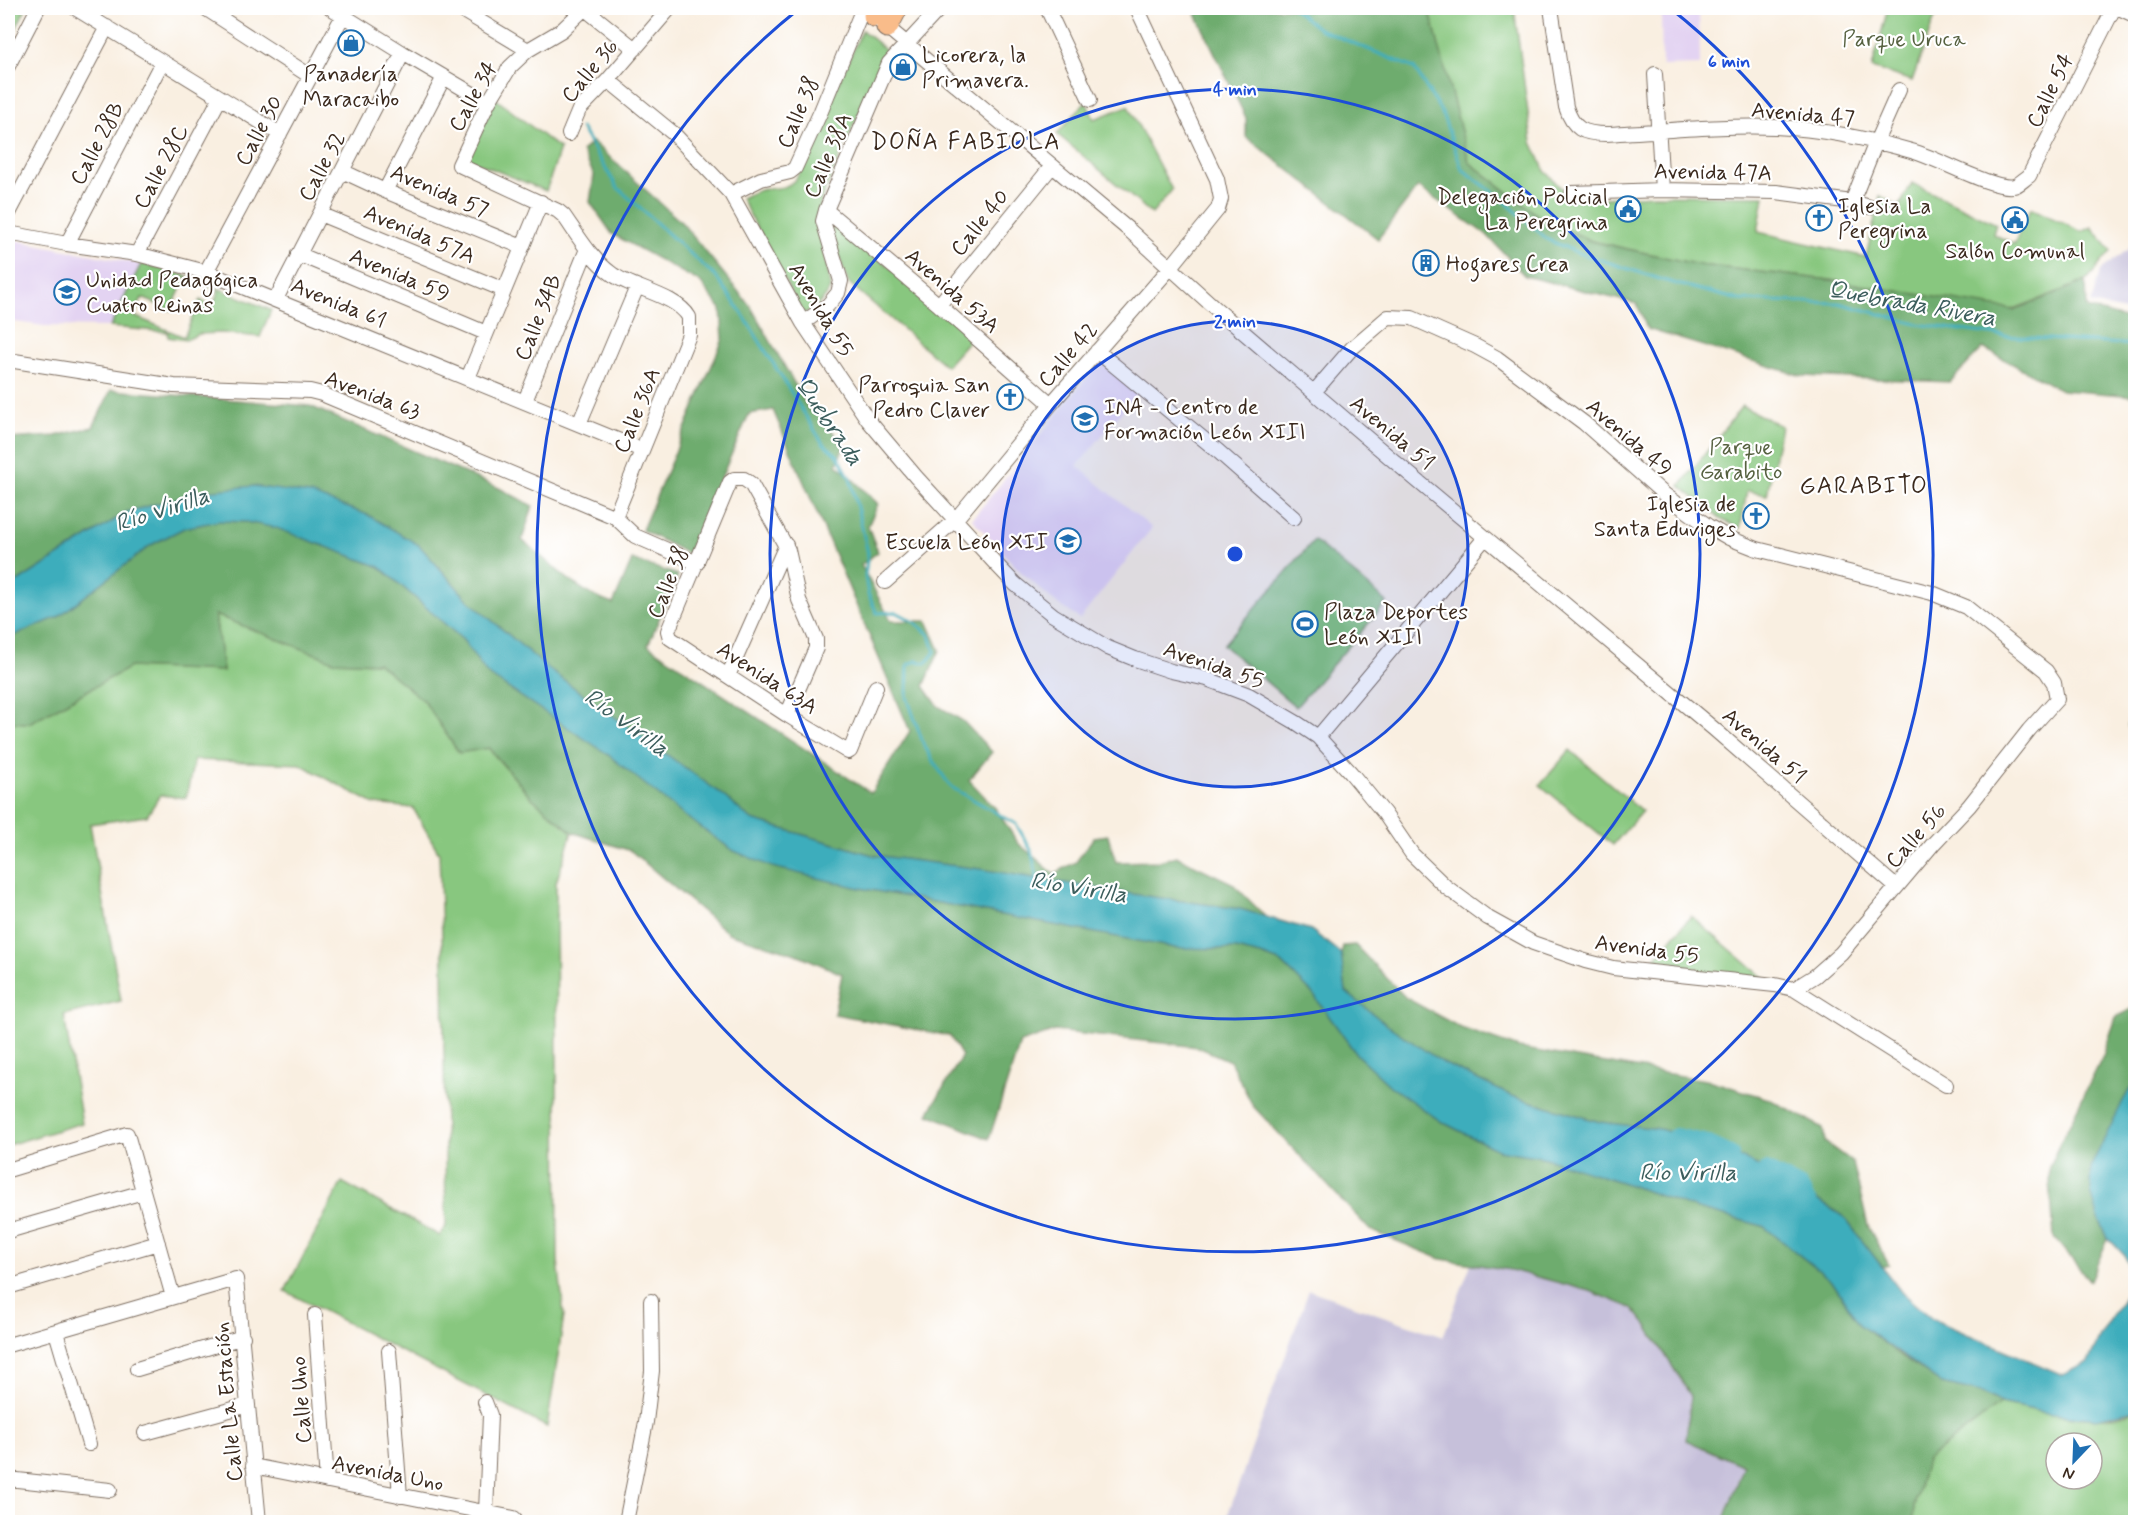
<svg xmlns="http://www.w3.org/2000/svg" width="2143" height="1530" font-family="Mynerve,sans-serif">
  <rect width="100%" height="100%" fill="#fff"/>
  <filter id="ink" filterUnits="userSpaceOnUse"><feTurbulence type="fractalNoise" baseFrequency=".0167" numOctaves="2"/><feDisplacementMap in="SourceGraphic" scale="12" xChannelSelector="R" yChannelSelector="G"/><feConvolveMatrix kernelMatrix="1 2 1 2 8 2 1 2 1" color-interpolation-filters="sRGB"/></filter>
  <filter id="wash" filterUnits="userSpaceOnUse"><feTurbulence type="fractalNoise" baseFrequency=".008" numOctaves="4" result="noise"/><feDisplacementMap in="SourceGraphic" scale="24" xChannelSelector="R" yChannelSelector="G"/><feGaussianBlur stdDeviation="1.35" result="paint"/><feColorMatrix in="noise" values="0 0 0 0 0 0 0 0 0 0 0 0 0 0 0 0 0 1.4 0 .05"/><feComposite in="paint" operator="in"/></filter>
  <g filter="url(#wash)">
    <rect width="100%" height="100%" fill="#f9efe1"/>
    <path fill="#e3d3f2" d="M1661,8h38l1,57 -38,1z
      M8,239l133,25 -31,63 -66,-1 -36,-5z
      M1100,362l37,31 -60,73 75,62 -72,91 -25,-17 -34,-30 -49,-53z"/>
    <path fill="#c6c0da" d="M2135,244v69l-44,-9 9,-33z
      M1471,1264l40,6 79,21 41,17 16,18 44,70 -5,44 58,25 -21,57h-498l84,-232 134,47z"/>
    <path fill="#88c77f" stroke="#62784e" stroke-width="1.5" fill-rule="evenodd" d="M8,8h18l-18,37z
      M1429,8h85l18,134 13,29 27,29 81,-5 111,1 -6,36 108,25 14,-61 19,11 13,-24 84,41 -3,10 21,10 17,-36 51,24 10,-5 19,24 -25,30 -75,29 -181,-30 -130,-15 -108,-24 -52,-24 -71,-55z
      M1888,8h65l-2,4 -16,5 -23,64 -40,-13z
      M862,30l25,21 -66,148c-6,36 7,56 9,89 -5,14 -16,19 -27,27l-62,-117c6,-3 13,-6 19,-8 15,-3 27,1 37,-13z
      M496,99l64,50 -14,42 -80,-33z
      M1086,102l8,17 34,-13 44,84 -20,24 -95,-80z
      M833,219l139,118 -26,29 -98,-84 -17,-48z
      M141,264c45,8 87,29 130,46l-11,27 -38,-4 -23,1 -13,6 -18,-3v-5l-58,-5zM186,277l33,14 -7,15 -12,-6 -16,37 -50,-21 8,-18 29,12z
      M1742,406l39,20 -14,69 -20,-4 -7,38 -21,-11 -39,-32z
      M1314,540l73,62 -91,105 -73,-62z
      M215,615l119,46 44,2 46,38 35,52 29,-5 44,50 40,34 -16,51 2,377 6,56 -17,111 -262,-136 57,-109 98,54 6,-10 -3,-262 -4,-111 -26,-45 -39,-4 -74,-40 -106,-4 -8,38 -26,-3 -13,21 -57,8 31,177 -57,14 18,108 -74,22v-423l21,1 101,-56 93,4z
      M1570,750l72,61 -29,34 -73,-60z
      M1691,916l75,64 -120,-11z
      M2001,1403c38,8 99,26 134,7v112h-223l2,-15 12,-47zM2056,1443h36v36h-36z"/>
    <path fill="#6eac6e" stroke="#546b46" stroke-width="1.5" d="M1193,8h236l40,154 71,55 51,24 109,24 130,15 184,30 72,-29 1,27 48,13v75l-74,-6 -78,-42 -33,34 -148,-6 -155,-47 -10,-25 -112,-28 -37,-40 -70,-49 -40,52 -132,-102v-19z
      M593,142l89,81 69,84 59,104 8,2 26,33 -7,18 41,40 -10,22 10,26 -17,13 30,56h36l13,29 -16,36 14,20 25,15 29,31 -23,28 27,29 22,34 36,31 22,-12 18,-25 14,-2 8,27 43,-1 17,-5 56,27 34,34 -26,-8 -108,-15 -153,-25 -106,-14 -121,-35 -32,-27 -169,-122 -83,-71 -49,-55 -215,-54 -77,21 -119,76v-149l47,-3 38,-9 18,-37 199,16 189,82 34,18 -11,34c29,24 55,52 91,64l19,-44 46,15 -30,70 223,148 39,-62 -137,-321 -24,4 -61,140 -46,-24 81,-191 -2,-30 -21,-27 -88,-48 -22,-32 4,-27 -12,-24z
      M218,521l28,1 30,5 104,40 83,73 24,34 119,79 76,61 52,37 121,36 320,61 61,1 25,6 21,8 31,31 44,61 33,31 52,36 56,28 44,7 82,26 70,25 69,18 69,55 28,44 41,31 41,28 43,10 16,9 -75,57 -12,47 -2,15h-189l21,-56 -58,-26 5,-44 -44,-70 -15,-18 -42,-17 -79,-21 -70,-11 -71,-29 -117,-124 -23,-45 -32,-14 -143,-16 -35,12 -31,96 -61,-25 34,-58 -12,-20 -116,-22 8,-40 -43,-19 -71,-22 -97,-82 -59,-19 -40,-34 -43,-50 -30,5 -35,-52 -46,-38 -44,-2 -119,-46 8,56 -93,-4 -101,56 -21,-1v-84l50,-21 93,-72 33,-17z
      M2135,690h1l-1,49 -7,-13 3,-29z
      M1355,945l51,53 55,30 58,20 192,33 58,18 54,29 2,14 28,21 15,63 21,39 -7,2 -38,-50 -69,-44 -59,-26 -56,-18 -60,-7 -88,-26 -67,-32 -58,-39 -41,-33 -5,-38 2,-8z
      M2135,1007v73l-12,21 -25,116 10,21 -18,43 -36,-43 -5,-72 54,-110 13,-39z"/>
    <path fill="#3eadbc" stroke="#3c6c6d" stroke-width="1.5" d="M253,486l57,8 58,21 51,30 49,55 83,71 169,122 32,27 121,35 107,14 152,25 108,15 71,21 30,24 5,38 41,33 58,39 67,32 88,26 60,7 56,18 59,26 69,44 58,76 30,26 131,56 25,-13 13,-28 27,-43 5,-19 -9,-17 -16,-17 -10,-21 -7,-24v-27l32,-65 12,-21v330l-38,9 -45,-5 -51,-11 -16,-9 -43,-10 -82,-59 -28,-44 -69,-55 -69,-18 -70,-25 -82,-26 -44,-7 -56,-28 -52,-36 -33,-31 -44,-61 -31,-31 -21,-8 -25,-6 -61,-1 -320,-61 -83,-20 -38,-16 -52,-37 -76,-61 -119,-79 -24,-34 -83,-73 -104,-39 -30,-6 -28,-1 -34,7 -33,17 -93,72 -50,21v-50l119,-76 77,-21z"/>
    <g fill="none" stroke-linecap="round" stroke-linejoin="round">
      <path stroke="#3eadbc" stroke-width="3" d="M1293,8l26,21 95,39 28,45 20,56 40,30 46,41 31,13 87,28 73,19 100,3 78,21 88,12 131,9
        M581,128l36,59 99,90 26,36 80,129 16,14 12,22 18,75 -3,23 3,18 9,19 19,-1 17,9 17,14 5,17 -9,11 -10,-2 -8,4 -1,32 16,46 10,18 18,26 65,37 15,26 7,31"/>
      <path stroke="#3eadbc" stroke-width="18" d="M1676,1137l28,6 26,12
        M1766,1171l33,16 14,25"/>
    </g>
  </g>
  <g filter="url(#ink)">
    <g fill="none" stroke-linecap="round" stroke-linejoin="round">
      <g stroke="#7e6f62" stroke-width="16">
        <path id="minor" d="M75,8l205,126
          M205,8l105,68
          M331,8l72,45 85,50
          M458,8l70,42
          M584,8l51,41
          M585,8l-23,22 -34,20 -18,17 -22,36 -29,62 99,46 6,5c14,20 27,43 48,58 21,15 64,21 77,43v18l-74,182
          M864,8l265,222 85,77 187,160 313,262 182,158
          M1047,8l43,92
          M1551,8l15,99c7,22 17,27 40,27 56,-3 113,-9 169,-7 47,2 95,12 140,25 24,7 79,38 99,34 5,-1 10,-7 15,-10l85,-168
          M2119,8l17,8
          M8,66l30,-58
          M1655,74l7,116
          M608,80l66,54 57,60 72,129 65,97 48,57 79,86 20,21 38,31 55,33 27,11 36,12 36,8 42,16 48,28 21,14 33,36 33,40 28,41 34,33 42,31 45,25 52,18 28,7 162,17 19,4 152,96
          M569,134l10,-24 29,-30 62,-72
          M342,171l43,20 137,56
          M385,191l59,-114
          M1572,193l90,-3 114,2 76,10
          M731,194l30,-15 29,-7 5,-4 26,-57 42,-103
          M1870,207l-18,-5 24,-60 23,-52
          M826,210l113,95 112,99
          M320,214l184,76
          M8,215l99,-188
          M8,233l59,11 70,10 69,18 436,178
          M67,244l95,-182
          M137,254l83,-156
          M298,254l188,79
          M206,272l141,-264
          M276,299l127,-246
          M939,305l113,-139
          M803,323l25,-18 10,-12 3,-12 -18,-60 3,-11 63,-147 51,-55
          M1097,351l122,101 75,66
          M8,360l166,26 136,5 12,3 293,123 20,19 62,27
          M468,378l73,-176
          M1314,392l38,-44 36,-31 24,1 63,28 22,12 87,65 81,72 43,31 21,12 28,11 175,44 34,14 80,64 8,12 3,16 -28,31 -60,76 -36,38 -92,109 -26,23 -21,13
          M525,401l62,-152
          M579,424l58,-137
          M885,582l71,-63 95,-115 120,-137 47,-58 3,-10 -4,-20 -80,-171
          M728,676l58,-131
          M787,715l29,-67v-9l-17,-39 -11,-50 -37,-66 -7,-5h-10l-4,3 -62,149 2,7 117,77 61,37 2,-1 26,-64
          M1318,737l167,-199
          M8,1170l119,-36 46,163
          M8,1231l135,-39
          M8,1287l150,-44
          M315,1315l12,166
          M56,1332l33,112
          M8,1345l228,-66 23,243
          M389,1351l11,145
          M137,1369l106,-32
          M485,1402l5,13 -4,97
          M145,1433l103,-28
          M253,1466l261,52
          M8,1479l102,11
          M626,1522l20,-100 6,-51 -1,-70"/>
      </g>
      <g stroke="#7e6f62" stroke-width="23">
        <path id="highway" d="M874,16l4,-8
          M887,27l10,-19"/>
      </g>
      <use href="#minor" stroke="#fff" stroke-width="14"/>
      <use href="#highway" stroke="#f9bc8a" stroke-width="21"/>
    </g>
  </g>
  <circle cx="1235" cy="554" r="233" fill="#1d4ed8" fill-opacity=".12"/>
  <g fill="none" stroke="#1d4ed8" stroke-width="3">
    <circle cx="1235" cy="554" r="233"/>
    <circle cx="1235" cy="554" r="465"/>
    <path d="M1670 8A698 698 0 1 1 800 8"/>
  </g>
  <defs>
    <g id="shop-ring" transform="scale(1.35)"><circle r="9.5" fill="#fff" stroke="#1f6fb2" stroke-width="1.5"/><path d="M-5-2.5h2.3a2.7 3.5 0 0 1 5.4 0H5L5.5 6h-11ZM-1.5-2.5h3a1.5 2.3 0 0 0-3 0Z" fill="#1f6fb2"/></g>
    <g id="civic-ring" transform="scale(1.35)"><circle r="9.5" fill="#fff" stroke="#1f6fb2" stroke-width="1.5"/><path d="M-.6-6.5H3V-4.5H.6V-3L4-1V1h2V6H-6V1h2V-1L-.6-3ZM-1.2 2.5V6h2.4V2.5Z" fill="#1f6fb2"/></g>
    <g id="church-ring" transform="scale(1.35)"><circle r="9.5" fill="#fff" stroke="#1f6fb2" stroke-width="1.5"/><path d="M-1.2-6h2.4v3.5h3.3v2.4h-3.3V6h-2.4V-.1h-3.3v-2.4h3.3Z" fill="#1f6fb2"/></g>
    <g id="building-ring" transform="scale(1.35)"><circle r="9.5" fill="#fff" stroke="#1f6fb2" stroke-width="1.5"/><path d="M-4-6H4V6H1V3H-1V6H-4ZM-2.5-4.3h1.7v1.8h-1.7ZM.8-4.3h1.7v1.8H.8ZM-2.5-1h1.7V.8h-1.7ZM.8-1h1.7V.8H.8Z" fill="#1f6fb2"/></g>
    <g id="school-ring" transform="scale(1.35)"><circle r="9.5" fill="#fff" stroke="#1f6fb2" stroke-width="1.5"/><path d="M0-5L7-2L0 1L-7-2ZM-4 1L0 2.5L4 1V4Q0 6-4 4Z" fill="#1f6fb2"/></g>
    <g id="university-ring" transform="scale(1.35)"><circle r="9.5" fill="#fff" stroke="#1f6fb2" stroke-width="1.5"/><path d="M0-5L7-2L0 1L-7-2ZM-4 1L0 2.5L4 1V4Q0 6-4 4Z" fill="#1f6fb2"/></g>
    <g id="stadium-ring" transform="scale(1.35)"><circle r="9.5" fill="#fff" stroke="#1f6fb2" stroke-width="1.5"/><path d="M0-5a6.5 5 0 1 0 0 10a6.5 5 0 1 0 0-10ZM-3.5-1.8h7v3.6h-7Z" fill="#1f6fb2"/></g>
  </defs>
  <g fill-rule="evenodd">
    <use href="#shop-ring" x="351" y="43"/>
    <use href="#shop-ring" x="903" y="67"/>
    <use href="#civic-ring" x="1628" y="209"/>
    <use href="#church-ring" x="1819" y="218"/>
    <use href="#civic-ring" x="2015" y="220"/>
    <use href="#building-ring" x="1426" y="263"/>
    <use href="#school-ring" x="67" y="292"/>
    <use href="#church-ring" x="1010" y="397"/>
    <use href="#university-ring" x="1085" y="419"/>
    <use href="#church-ring" x="1756" y="516"/>
    <use href="#school-ring" x="1068" y="541"/>
    <use href="#stadium-ring" x="1305" y="624"/>
  </g>
  <g text-anchor="middle" stroke-width="4.5" stroke-linejoin="round" paint-order="stroke">
    <g font-size="22" fill="#566140" stroke="#fff">
      <text x="1904" y="46">Parque Uruca</text>
      <text x="1741" y="454">Parque<tspan x="1741" dy="25">Garabito</tspan></text>
    </g>
    <g font-size="22" fill="#3b2a1e" stroke="#fff" text-anchor="start">
      <text x="922" y="62">Licorera, la<tspan x="922" dy="25">Primavera.</tspan></text>
      <text x="351" y="81" text-anchor="middle">Panadería<tspan x="351" dy="25">Maracaibo</tspan></text>
      <text x="1608" y="204" text-anchor="end">Delegación Policial<tspan x="1608" dy="25">La Peregrina</tspan></text>
      <text x="1838" y="213">Iglesia La<tspan x="1838" dy="25">Peregrina</tspan></text>
      <text x="2015" y="258" text-anchor="middle">Salón Comunal</text>
      <text x="1446" y="271">Hogares Crea</text>
      <text x="86" y="287">Unidad Pedagógica<tspan x="86" dy="25">Cuatro Reinas</tspan></text>
      <text x="990" y="392" text-anchor="end">Parroquia San<tspan x="990" dy="25">Pedro Claver</tspan></text>
      <text x="1104" y="414">INA - Centro de<tspan x="1104" dy="25">Formación León XIII</tspan></text>
      <text x="1736" y="511" text-anchor="end">Iglesia de<tspan x="1736" dy="25">Santa Eduviges</tspan></text>
      <text x="1048" y="549" text-anchor="end">Escuela León XII</text>
      <text x="1324" y="619">Plaza Deportes<tspan x="1324" dy="25">León XIII</tspan></text>
    </g>
    <g font-size="22" fill="#3b2a1e" stroke="#fff">
      <text transform="translate(589 70) rotate(-50)" y="8">Calle 36</text>
      <text transform="translate(2049 90) rotate(-64)" y="8">Calle 54</text>
      <text transform="translate(472 96) rotate(-61)" y="8">Calle 34</text>
      <text transform="translate(797 112) rotate(-67)" y="8">Calle 38</text>
      <text transform="translate(1803 113) rotate(5)" y="8">Avenida 47</text>
      <text transform="translate(258 130) rotate(-62)" y="8">Calle 30</text>
      <text transform="translate(96 143) rotate(-62)" y="8">Calle 28B</text>
      <text transform="translate(827 155) rotate(-67)" y="8">Calle 38A</text>
      <text transform="translate(160 166) rotate(-62)" y="8">Calle 28C</text>
      <text transform="translate(321 166) rotate(-62)" y="8">Calle 32</text>
      <text transform="translate(1713 171) rotate(1)" y="8">Avenida 47A</text>
      <text transform="translate(440 190) rotate(23)" y="8">Avenida 57</text>
      <text transform="translate(979 222) rotate(-51)" y="8">Calle 40</text>
      <text transform="translate(420 233) rotate(23)" y="8">Avenida 57A</text>
      <text transform="translate(400 274) rotate(23)" y="8">Avenida 59</text>
      <text transform="translate(953 290) rotate(41)" y="8">Avenida 53A</text>
      <text transform="translate(339 302) rotate(22)" y="8">Avenida 61</text>
      <text transform="translate(822 309) rotate(59)" y="8">Avenida 55</text>
      <text transform="translate(537 317) rotate(-68)" y="8">Calle 34B</text>
      <text transform="translate(1067 354) rotate(-49)" y="8">Calle 42</text>
      <text transform="translate(373 394) rotate(21)" y="8">Avenida 63</text>
      <text transform="translate(636 410) rotate(-68)" y="8">Calle 36A</text>
      <text transform="translate(1393 432) rotate(40)" y="8">Avenida 51</text>
      <text transform="translate(1630 437) rotate(41)" y="8">Avenida 49</text>
      <text transform="translate(667 582) rotate(-68)" y="8">Calle 38</text>
      <text transform="translate(1214 664) rotate(19)" y="8">Avenida 55</text>
      <text transform="translate(768 677) rotate(33)" y="8">Avenida 63A</text>
      <text transform="translate(1765 745) rotate(41)" y="8">Avenida 51</text>
      <text transform="translate(1915 835) rotate(-48)" y="8">Calle 56</text>
      <text transform="translate(1647 948) rotate(8)" y="8">Avenida 55</text>
      <text transform="translate(300 1400) rotate(-94)" y="8">Calle Uno</text>
      <text transform="translate(227 1402) rotate(-95)" y="8">Calle La Estación</text>
      <text transform="translate(388 1472) rotate(11)" y="8">Avenida Uno</text>
    </g>
    <g font-size="24" letter-spacing="1.5" fill="#3b2a1e" stroke="#fff">
      <text x="966" y="149">DOÑA FABIOLA</text>
      <text x="1864" y="493">GARABITO</text>
    </g>
    <g font-size="24" font-style="italic" fill="#3c5e5d" stroke="#fff">
      <text transform="translate(1912 303) rotate(10)" y="8">Quebrada Rivera</text>
      <text transform="translate(830 421) rotate(56)" y="8">Quebrada</text>
      <text transform="translate(162 509) rotate(-18)" y="8">Río Virilla</text>
      <text transform="translate(627 722) rotate(36)" y="8">Río Virilla</text>
      <text transform="translate(1079 887) rotate(9)" y="8">Río Virilla</text>
      <text x="1688" y="1180">Río Virilla</text>
    </g>
  </g>
  <circle cx="1235" cy="554" r="9" fill="#1d4ed8" stroke="#fff" stroke-width="3"/>
  <g font-size="18" text-anchor="middle" font-weight="bold" fill="#1d4ed8" stroke="#fff" stroke-width="4.5" stroke-linejoin="round" paint-order="stroke">
    <text x="1729" y="67">6 min</text>
    <text x="1235" y="95">4 min</text>
    <text x="1235" y="327">2 min</text>
  </g>
  <rect width="2143" height="1530" fill="none" stroke="#fff" stroke-width="30"/>
  <g transform="translate(2074 1461) rotate(203)"><circle r="28" fill="#ffffff" stroke="#b1aaa5" stroke-width="1.5"/>
  <path d="M0-4.5L10 22L0 15L-10 22Z" fill="#1f6fb2"/>
  <text y="-9" font-size="16" font-weight="bold" text-anchor="middle" fill="#3b2a1e">N</text>
  </g>
</svg>
